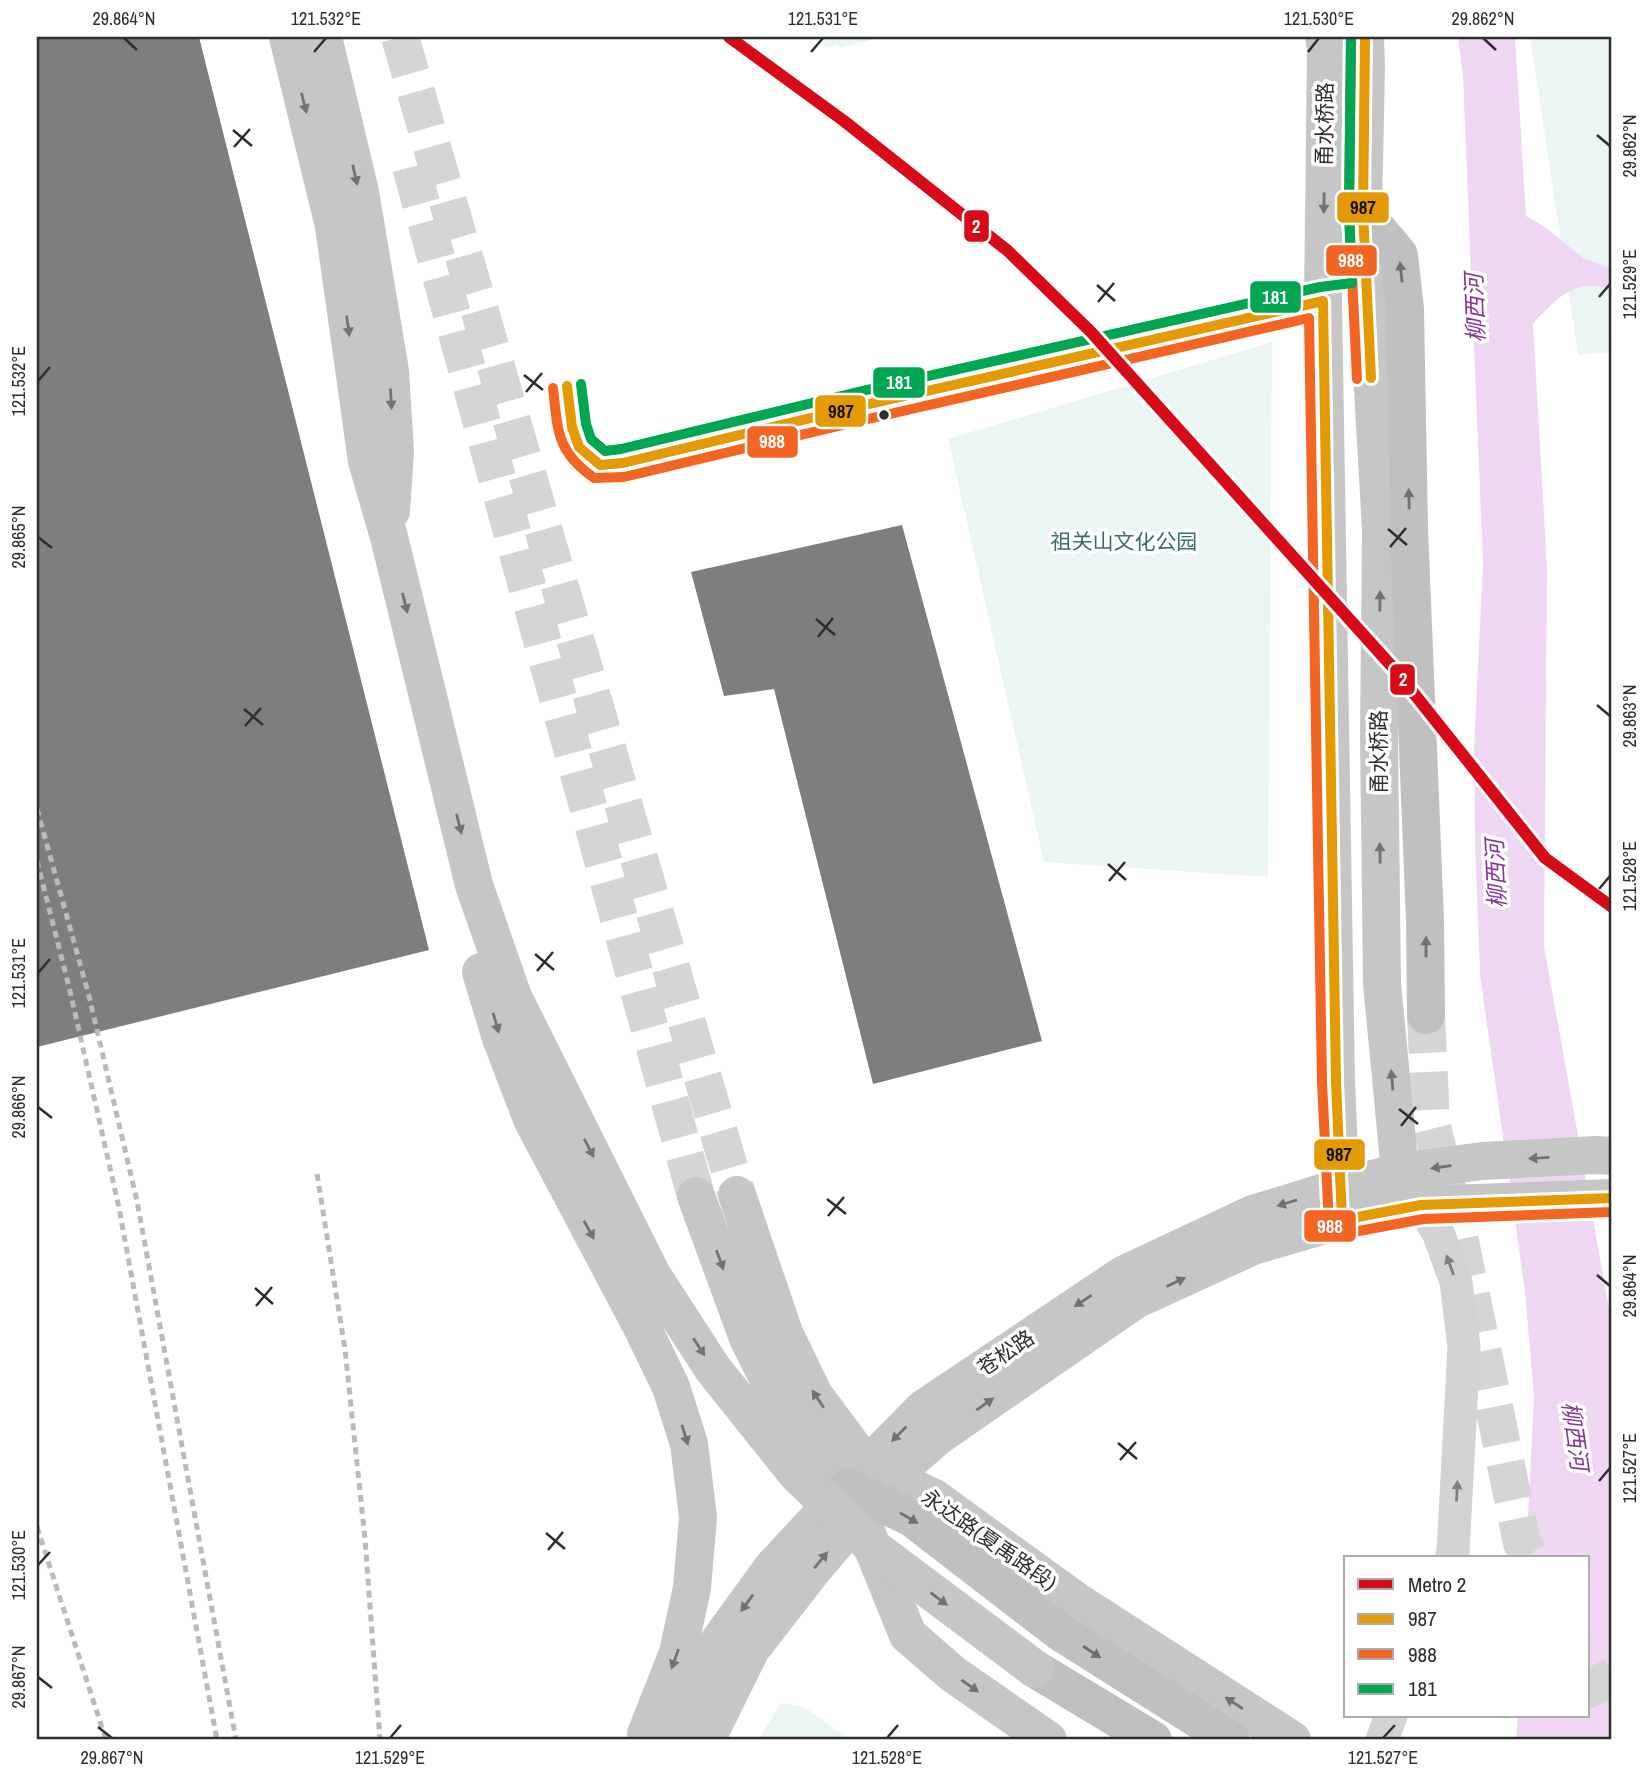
<svg xmlns="http://www.w3.org/2000/svg" width="1649" height="1777" font-family="'Archivo Narrow','Noto Sans SC',sans-serif">
  <rect width="100%" height="100%" fill="#fff"/>
  <path fill="#ebf5f4" d="M822,37h61l-43,11 -3,-3 -12,3z
    M1530,37h82v315l-34,3z
    M1272,342l-4,535 -224,-15 -96,-423z
    M781,1703l23,4 47,33h-93z"/>
  <path fill="#efd6f3" d="M1458,37h57l11,179 19,11 38,31 29,11v21c-37,-14 -56,9 -79,34l14,244 -3,378 68,379v415h-96l2,-24h70v-158h-62l8,-162 -9,-104 -45,-317 -5,-137 -1,-91 9,-182 -20,-488z"/>
  <path fill="#7e7e7e" d="M37,37h162l230,913 -392,97z
    M902,525l140,516 -169,43 -99,-395 -50,7 -33,-124z"/>
  <g fill="none" stroke-linecap="round" stroke-linejoin="round">
    <path stroke="#d5d5d5" stroke-width="38" stroke-dasharray="38 19" stroke-linecap="butt" d="M400,37l337,1158
      M411,167l285,1029"/>
    <path stroke="#d5d5d5" stroke-width="38" stroke-dasharray="38 19" stroke-linecap="butt" d="M1426,1015l5,108 26,104 65,316 9,15
      M1588,1668l24,47"/>
    <path stroke="#d3d3d3" stroke-width="33" d="M1408,1185l30,47 18,50 8,65 -11,205 -2,6
      M1382,1740l9,-24"/>
    <path stroke="#c6c6c6" stroke-width="38" d="M288,37l46,189 33,235 22,76 85,348 39,112 45,90
      M323,37l37,155 30,179 5,80 -4,60
      M1324,37l2,12 -3,252 13,781 6,138
      M1365,37l1,30 -3,145 18,318 -2,205 3,248 18,189
      M481,972l20,66 31,81 110,208 29,60 18,57 9,73 -6,71 -14,65 -32,81
      M737,1195l47,138 30,62 53,71 67,32 142,103 216,139
      M696,1196l52,142 40,80 60,69 60,148 45,39 95,66
      M670,1740l10,-26 40,-74 53,-73 94,-101 56,-57 200,-134 130,-61 88,-27 59,-15 82,-11 114,-6 16,1
      M706,1740l45,-91 59,-76 80,-95 48,-42 197,-136 118,-54 89,-26 79,-15 191,-7"/>
    <path stroke="#c0c0c0" stroke-width="38" d="M1363,212l36,43 6,54 4,219 16,392 1,95
      M848,1487l64,31 148,114 171,108
      M1035,1669l118,71"/>
    <path stroke="#bababa" stroke-width="5" stroke-dasharray="7 5" stroke-linecap="butt" d="M37,809l52,187 48,205 99,539
      M37,861l34,134 48,213 98,532
      M317,1174l28,175 20,190 15,201
      M37,1527l69,213"/>
    <path stroke="#c6c6c6" stroke-width="38" d="M558,1087l94,188 61,94 84,105 79,76 159,119"/>
    <g stroke="#fff" stroke-width="16">
      <path id="bus-1" d="M1365,37l-2,175 8,166
        M567,386l5,41 7,20 21,18 23,-2 242,-58 458,-104 13,781 6,138 79,-15 191,-7"/>
    </g>
    <g stroke="#fff" stroke-width="16">
      <path id="bus-2" d="M1351,37l-2,176 8,166
        M553,388c5,43 3,63 41,90l30,-1 244,-58 441,-101 13,764 7,143 5,6 9,3 80,-15 189,-7"/>
    </g>
    <g stroke="#fff" stroke-width="16">
      <path id="bus-3" d="M581,384l5,40 5,15 14,12 16,-2 241,-58 458,-104 32,-4 -3,-71 2,-175"/>
    </g>
    <use href="#bus-1" stroke="#e39a05" stroke-width="10"/>
    <use href="#bus-2" stroke="#f26522" stroke-width="10"/>
    <use href="#bus-3" stroke="#00a651" stroke-width="10"/>
    <g stroke="#fff" stroke-width="18">
      <path id="metro-1" d="M729,37l115,84 164,130 83,81 305,339 149,187 67,49"/>
    </g>
    <use href="#metro-1" stroke="#d60b17" stroke-width="12"/>
  </g>
  <defs><path id="oneway-solid" d="M-6-.8H1V-3.2L6.5 0L1 3.2V.8H-6Z" transform="scale(1.75)"/></defs>
  <g fill="#727272">
    <use href="#oneway-solid" transform="translate(304 103) rotate(76)"/>
    <use href="#oneway-solid" transform="translate(355 175) rotate(77)"/>
    <use href="#oneway-solid" transform="translate(1324 203) rotate(91)"/>
    <use href="#oneway-solid" transform="translate(348 326) rotate(82)"/>
    <use href="#oneway-solid" transform="translate(391 399) rotate(87)"/>
    <use href="#oneway-solid" transform="translate(1380 601) rotate(-89)"/>
    <use href="#oneway-solid" transform="translate(405 603) rotate(76)"/>
    <use href="#oneway-solid" transform="translate(459 824) rotate(76)"/>
    <use href="#oneway-solid" transform="translate(1380 853) rotate(-91)"/>
    <use href="#oneway-solid" transform="translate(496 1023) rotate(74)"/>
    <use href="#oneway-solid" transform="translate(1392 1080) rotate(-95)"/>
    <use href="#oneway-solid" transform="translate(589 1148) rotate(63)"/>
    <use href="#oneway-solid" transform="translate(1539 1158) rotate(177)"/>
    <use href="#oneway-solid" transform="translate(1441 1167) rotate(172)"/>
    <use href="#oneway-solid" transform="translate(1287 1203) rotate(163)"/>
    <use href="#oneway-solid" transform="translate(589 1230) rotate(61)"/>
    <use href="#oneway-solid" transform="translate(720 1260) rotate(70)"/>
    <use href="#oneway-solid" transform="translate(1176 1282) rotate(-25)"/>
    <use href="#oneway-solid" transform="translate(1083 1301) rotate(146)"/>
    <use href="#oneway-solid" transform="translate(699 1347) rotate(57)"/>
    <use href="#oneway-solid" transform="translate(818 1399) rotate(-124)"/>
    <use href="#oneway-solid" transform="translate(985 1404) rotate(-35)"/>
    <use href="#oneway-solid" transform="translate(899 1434) rotate(135)"/>
    <use href="#oneway-solid" transform="translate(685 1435) rotate(73)"/>
    <use href="#oneway-solid" transform="translate(821 1560) rotate(-50)"/>
    <use href="#oneway-solid" transform="translate(939 1599) rotate(37)"/>
    <use href="#oneway-solid" transform="translate(747 1603) rotate(126)"/>
    <use href="#oneway-solid" transform="translate(675 1659) rotate(110)"/>
    <use href="#oneway-solid" transform="translate(970 1686) rotate(35)"/>
    <use href="#oneway-solid" transform="translate(1234 1703) rotate(-147)"/>
  </g>
  <g fill="#707070">
    <use href="#oneway-solid" transform="translate(1401 272) rotate(-96)"/>
    <use href="#oneway-solid" transform="translate(1409 499) rotate(-91)"/>
    <use href="#oneway-solid" transform="translate(1426 947) rotate(-90)"/>
    <use href="#oneway-solid" transform="translate(909 1518) rotate(30)"/>
    <use href="#oneway-solid" transform="translate(1092 1652) rotate(33)"/>
  </g>
  <g fill="#808080">
    <use href="#oneway-solid" transform="translate(1450 1265) rotate(-110)"/>
    <use href="#oneway-solid" transform="translate(1457 1491) rotate(-87)"/>
  </g>
  <path fill="none" stroke="#2e2e2e" stroke-width="2.5" d="M124,38l13,12M1483,38l13,12M314,52l12,-14M811,52l12,-14M1308,52l11,-14M233,130l19,16M1597,135l13,11M234,147l16,-18M1097,285l18,16M1599,297l11,-13M1098,302l16,-19M524,375l19,15M38,381l12,-14M526,392l16,-19M1388,529l19,16M38,537l14,11M1390,547l16,-19M816,619l19,16M818,637l15,-19M1597,705l13,11M244,709l19,16M245,726l16,-18M1108,864l18,16M1109,881l16,-19M1599,889l11,-13M535,954l19,16M537,971l16,-19M38,973l12,-14M38,1107l14,11M1399,1109l19,15M1401,1126l15,-19M827,1199l19,15M828,1216l16,-19M1597,1275l13,11M255,1288l18,16M256,1306l16,-19M1118,1443l19,16M1120,1460l16,-18M1599,1481l11,-13M546,1533l19,16M548,1550l15,-18M38,1565l12,-13M38,1677l14,11M98,1727l14,11M390,1738l11,-13M887,1738l11,-13M1383,1738l12,-13"/>
  <circle fill="#2e2e2e" stroke="#fff" stroke-width="2.5" cx="884" cy="415" r="6"/>
  <g text-anchor="middle" stroke-width="7" stroke-linejoin="round" paint-order="stroke">
    <g font-size="21" fill="#2e2e2e" stroke="#fff">
      <text transform="translate(1325 124) rotate(-89)" y="7">甬水桥路</text>
      <text transform="translate(1379 752) rotate(-90)" y="7">甬水桥路</text>
      <text transform="translate(1006 1353) rotate(-34)" y="7">苍松路</text>
      <text transform="translate(989 1540) rotate(35)" y="7">永达路(夏禹路段)</text>
    </g>
    <g font-size="21" fill="#386d6d" stroke="#fff">
      <text x="1124" y="549">祖关山文化公园</text>
    </g>
    <g font-size="23" font-style="italic" fill="#873597" stroke="#fff">
      <text transform="translate(1475 308) rotate(-92)" y="8">柳西河</text>
      <text transform="translate(1496 874) rotate(-93)" y="8">柳西河</text>
      <text transform="translate(1575 1436) rotate(82)" y="8">柳西河</text>
    </g>
  </g>
  <g stroke="#fff" stroke-width="2.5">
    <rect x="1336" y="191" width="54" height="33" rx="7" fill="#e39a05"/>
    <rect x="963" y="209" width="27" height="34" rx="7" fill="#d60b17"/>
    <rect x="1325" y="244" width="53" height="33" rx="7" fill="#f26522"/>
    <rect x="1249" y="280" width="53" height="34" rx="7" fill="#00a651"/>
    <rect x="872" y="366" width="54" height="33" rx="7" fill="#00a651"/>
    <rect x="814" y="394" width="53" height="34" rx="7" fill="#e39a05"/>
    <rect x="746" y="425" width="53" height="34" rx="7" fill="#f26522"/>
    <rect x="1389" y="663" width="27" height="33" rx="7" fill="#d60b17"/>
    <rect x="1313" y="1138" width="53" height="33" rx="7" fill="#e39a05"/>
    <rect x="1303" y="1209" width="54" height="34" rx="7" fill="#f26522"/>
  </g>
  <g font-size="19" text-anchor="middle" font-weight="bold" fill="#fff">
    <text x="976" y="233">2</text>
    <text x="1351" y="267">988</text>
    <text x="1275" y="304">181</text>
    <text x="899" y="389">181</text>
    <text x="772" y="448">988</text>
    <text x="1403" y="686">2</text>
    <text x="1330" y="1233">988</text>
  </g>
  <g font-size="19" text-anchor="middle" font-weight="bold" fill="#111">
    <text x="1363" y="214">987</text>
    <text x="841" y="418">987</text>
    <text x="1339" y="1161">987</text>
  </g>
  <rect width="1649" height="1777" fill="none" stroke="#ffffff" stroke-width="77"/>
  <rect x="1344" y="1556" width="245" height="161" fill="#ffffff" stroke="#ababab" stroke-width="2"/>
  <rect x="1358" y="1579" width="35" height="10" fill="#d60b17" stroke="#ababab" stroke-width="2"/>
  <text x="1408" y="1592" font-size="21" fill="#2e2e2e">Metro 2</text>
  <rect x="1358" y="1614" width="35" height="10" fill="#e39a05" stroke="#ababab" stroke-width="2"/>
  <text x="1408" y="1626" font-size="21" fill="#2e2e2e">987</text>
  <rect x="1358" y="1649" width="35" height="10" fill="#f26522" stroke="#ababab" stroke-width="2"/>
  <text x="1408" y="1662" font-size="21" fill="#2e2e2e">988</text>
  <rect x="1358" y="1684" width="35" height="10" fill="#00a651" stroke="#ababab" stroke-width="2"/>
  <text x="1408" y="1696" font-size="21" fill="#2e2e2e">181</text>
  <rect x="38" y="38" width="1572" height="1700" fill="none" stroke="#2e2e2e" stroke-width="2.5"/>
  <g font-size="18" text-anchor="middle" fill="#2e2e2e">
    <text x="124" y="25">29.864°N</text>
    <text x="326" y="25">121.532°E</text>
    <text x="823" y="25">121.531°E</text>
    <text x="1319" y="25">121.530°E</text>
    <text x="1483" y="25">29.862°N</text>
    <text transform="translate(1630 146) rotate(-90)" y="6">29.862°N</text>
    <text transform="translate(1630 284) rotate(-90)" y="6">121.529°E</text>
    <text transform="translate(19 381) rotate(-90)" y="6">121.532°E</text>
    <text transform="translate(19 537) rotate(-90)" y="6">29.865°N</text>
    <text transform="translate(1630 716) rotate(-90)" y="6">29.863°N</text>
    <text transform="translate(1630 876) rotate(-90)" y="6">121.528°E</text>
    <text transform="translate(19 973) rotate(-90)" y="6">121.531°E</text>
    <text transform="translate(19 1107) rotate(-90)" y="6">29.866°N</text>
    <text transform="translate(1630 1286) rotate(-90)" y="6">29.864°N</text>
    <text transform="translate(1630 1468) rotate(-90)" y="6">121.527°E</text>
    <text transform="translate(19 1565) rotate(-90)" y="6">121.530°E</text>
    <text transform="translate(19 1677) rotate(-90)" y="6">29.867°N</text>
    <text x="112" y="1764">29.867°N</text>
    <text x="390" y="1764">121.529°E</text>
    <text x="887" y="1764">121.528°E</text>
    <text x="1383" y="1764">121.527°E</text>
  </g>
</svg>
